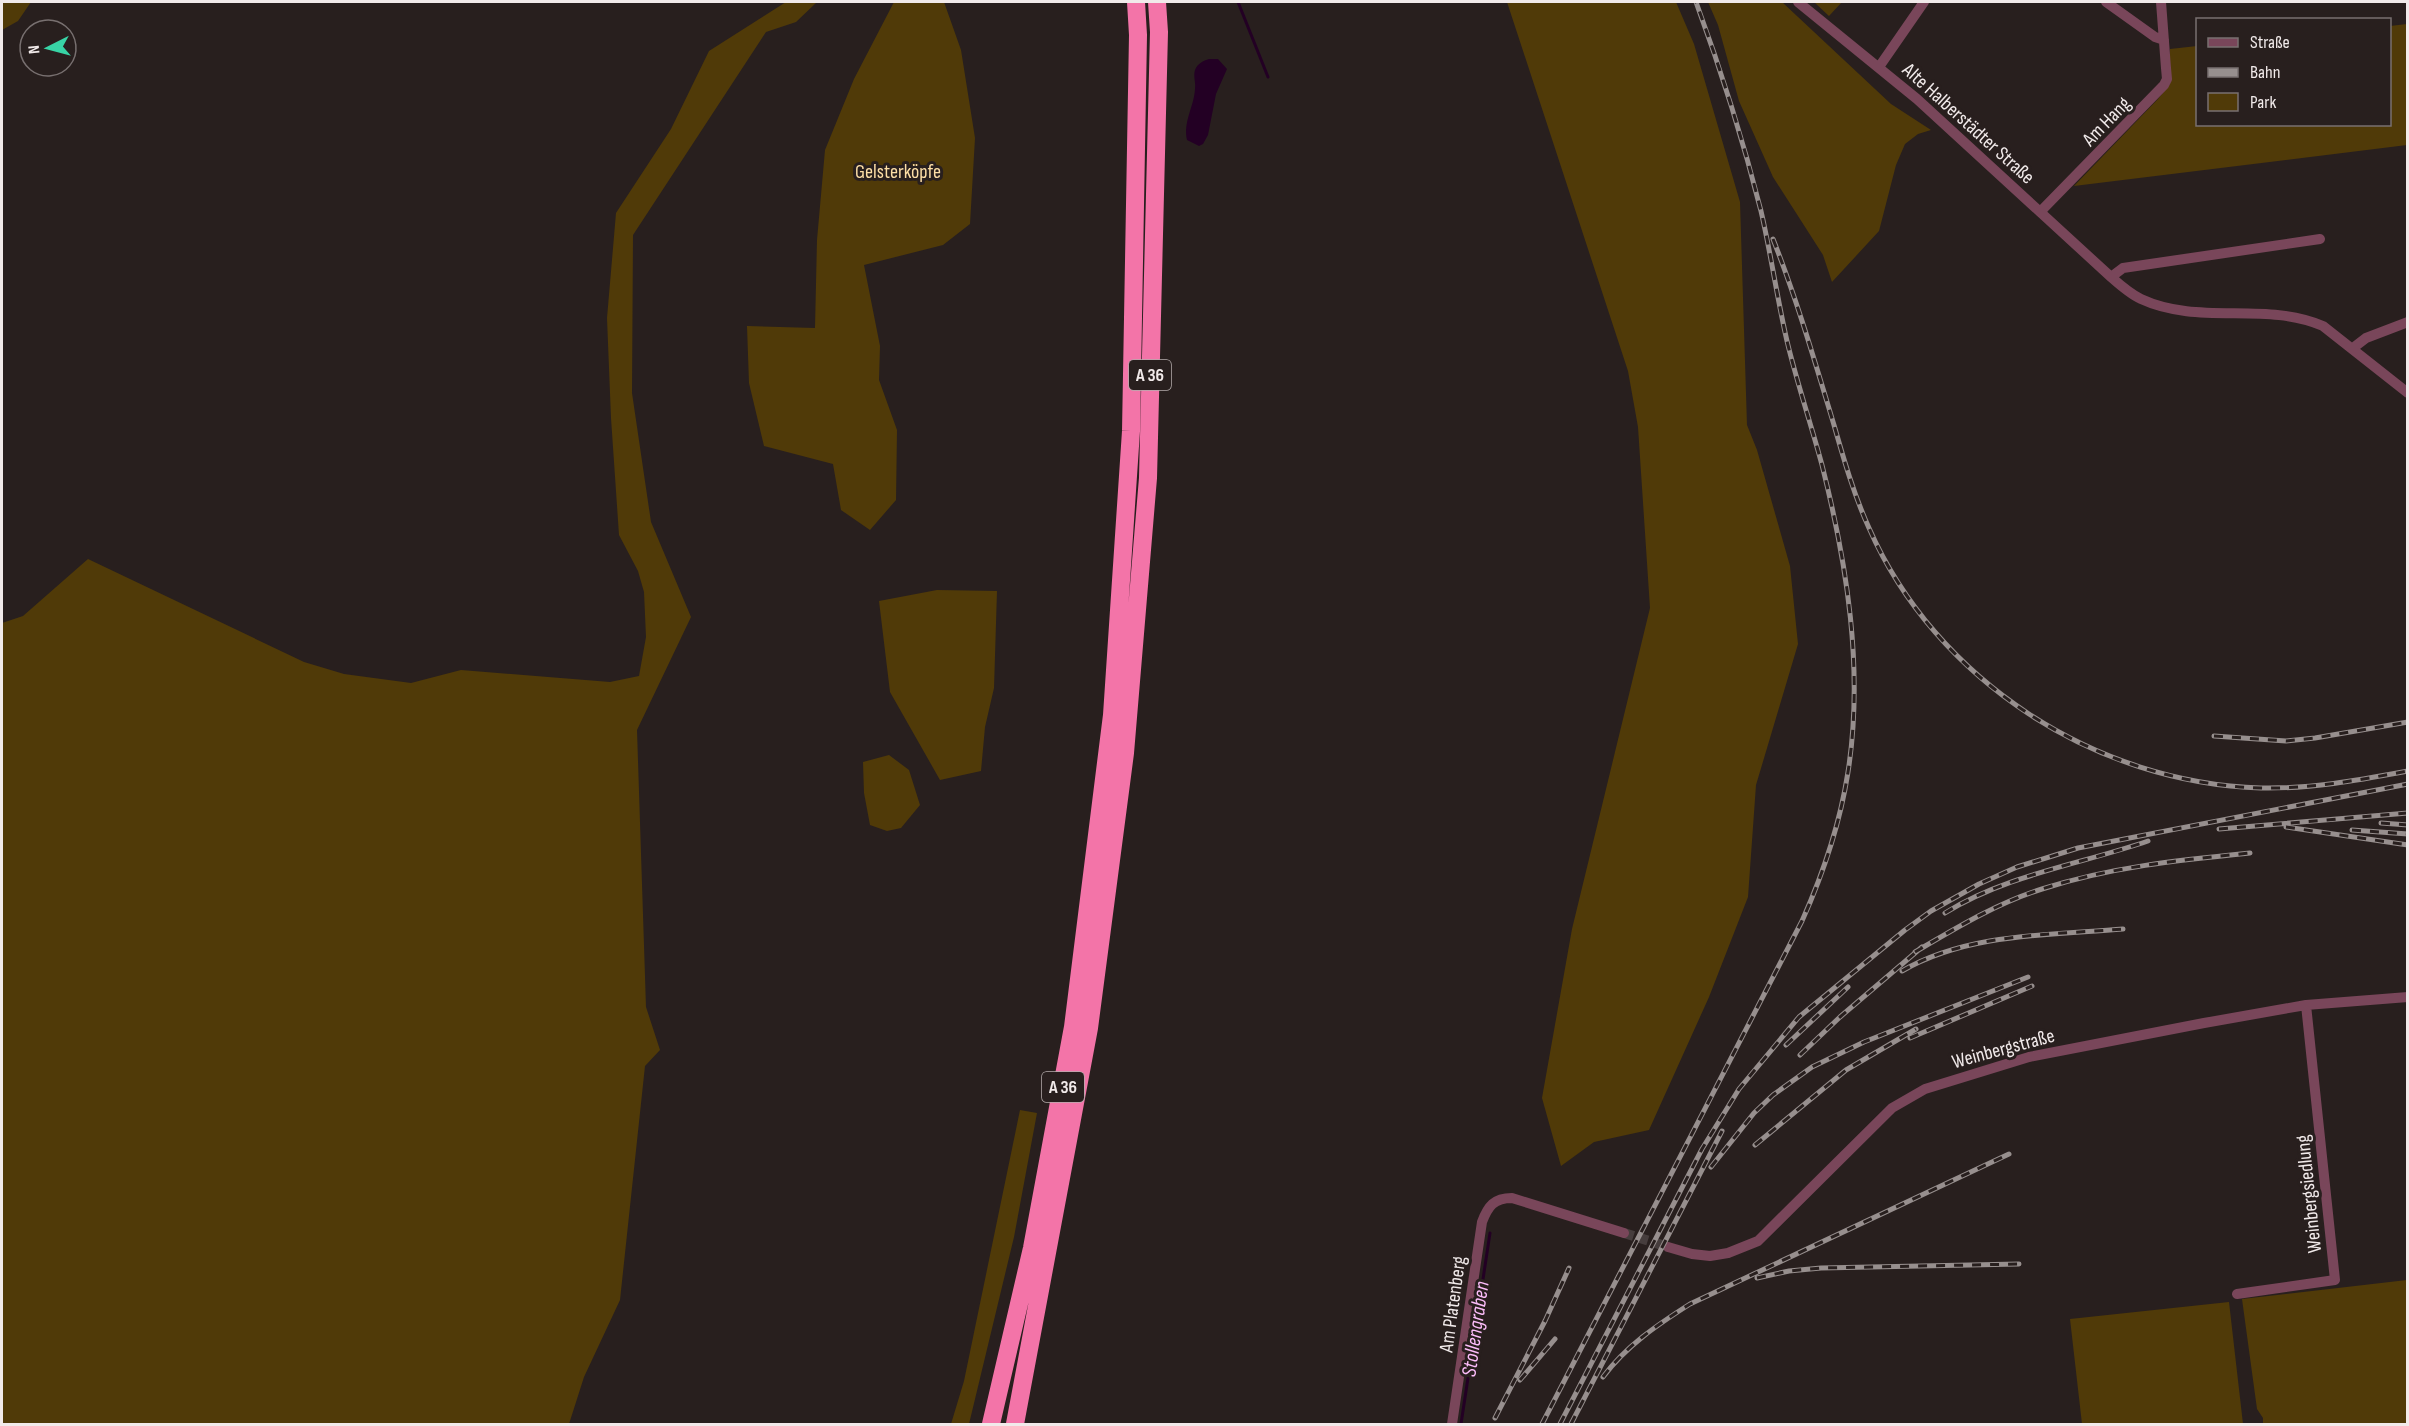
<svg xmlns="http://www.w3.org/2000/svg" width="2409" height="1426" font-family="'Sofia Sans Condensed',sans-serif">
  <rect width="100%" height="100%" fill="#281f1e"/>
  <path fill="#503a08" d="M2,2h29l-13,19 -16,9z
    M786,2h31l-21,20 -30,10 -133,203 -1,158 19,129 40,95 -54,113 9,277 14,43 -15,16 -25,234 -36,77 -15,47h-567v-801l21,-7 65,-57 216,103 40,12 67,9 50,-13 149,12 29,-6 7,-39 -2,-45 -6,-21 -19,-36 -8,-117 -4,-100 9,-105 55,-84 38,-78z
    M894,2h50l17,48 14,88 -5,86 -27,21 -79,20 16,81 -1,34 18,50 -1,70 -26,30 -29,-20 -8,-46 -69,-18 -15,-63 -2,-57 68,2 2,-88 8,-90 29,-71z
    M1507,2h169l18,42 46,158 7,223 10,25 33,116 8,78 -42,141 -8,112 -39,100 -60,133 -55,12 -33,24 -19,-68 30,-169 78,-321 -12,-181 -10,-56z
    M1708,2h74l109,102 40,26 -13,4 -13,10 -9,21 -17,66 -47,51 -9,-27 -50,-78 -34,-76 -21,-76z
    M1814,2h28l-13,14z
    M2407,24v121l-333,41 84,-87 12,-15v-35l27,-3 1,78h192v-98z
    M937,590l60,1 -3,97 -9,39 -4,44 -41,9 -50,-88 -11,-91z
    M889,755l20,15 11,35 -19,23 -14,3 -17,-6 -6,-32 -1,-31z
    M1020,1110l17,3 -23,124 -45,187h-18l13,-43z
    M2407,1280v144h-144v-6l-6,-9 -15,-110z
    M2229,1302l14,122h-161l-12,-105z"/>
  <path fill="#230024" d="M1209,59h9l9,10 -11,25 -8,41 -5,9 -4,2 -12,-6c-4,-19 7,-33 8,-51 1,-7 -2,-12 0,-19 3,-7 8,-9 14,-11z"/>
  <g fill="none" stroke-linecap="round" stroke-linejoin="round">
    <path stroke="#230024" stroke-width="3" d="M1238,2l30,75
      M1461,1424l29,-191"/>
    <path stroke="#463d3d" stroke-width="10" stroke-dasharray="10 5" stroke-linecap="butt" d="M1624,1233l44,14"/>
    <path stroke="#79465a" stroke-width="10" d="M1798,2l119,97 194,178c9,8 19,17 30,22 58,27 124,2 182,27l85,67
      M2106,2l49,35 9,3
      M1879,67l45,-65
      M2040,212l124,-127 3,-6 -1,-11 -5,-66
      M2111,277l12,-9 197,-29
      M2353,348l13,-10 42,-16
      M1668,1247l24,7 18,2 18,-3 30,-12 134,-133 33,-19 104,-32 175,-34 102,-18 102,-8
      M2237,1294l98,-14 -29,-275
      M1452,1424l30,-202c6,-16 12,-24 30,-24l112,35"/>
    <path stroke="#f374a8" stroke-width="18" d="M991,1424l41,-176 41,-221 39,-312 19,-284 7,-396 -2,-33
      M1015,1424l74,-396 36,-275 23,-275 11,-446 -2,-30"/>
    <g stroke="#978f8e" stroke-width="5">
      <path id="rail" d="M1773,239c24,61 42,123 61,186 10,35 20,70 35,103 67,153 227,255 392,260 50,1 98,-8 147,-17
        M2214,736l72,5 29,-3 93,-16
        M2381,823l27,2
        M2286,827l122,18
        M2219,829l189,-16
        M2352,830l56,4
        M1945,913c61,-38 136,-49 203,-72
        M1915,952c41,-24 82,-49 127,-63 68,-22 138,-29 208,-36
        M1902,971c65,-38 148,-36 221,-42
        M1910,1038l122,-52
        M1786,1045l62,-58
        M1800,1055l40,-38 82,-70
        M1755,1145l91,-75 70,-41
        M1711,1167l43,-54 19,-18 39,-28 52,-25 164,-65
        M1757,1278l32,-7 32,-3 198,-4
        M1603,1377c23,-31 54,-52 87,-73l319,-150
        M1520,1380l35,-41
        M1495,1418l50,-97 24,-53
        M1542,1424l260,-503c21,-47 38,-97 46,-149 16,-102 -1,-208 -26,-307 -11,-41 -25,-82 -35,-124 -10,-43 -16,-87 -26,-130 -18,-71 -40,-141 -65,-209
        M1560,1424l142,-275 37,-60 60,-72 106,-87 26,-19 48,-27 38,-17 61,-19 330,-64
        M1571,1424l151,-293"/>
    </g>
    <use href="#rail" stroke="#281f1e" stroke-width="3" stroke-dasharray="9" stroke-linecap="butt"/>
  </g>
  <g text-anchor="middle" stroke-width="6" stroke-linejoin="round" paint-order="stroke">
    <g fill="#281f1e" stroke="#b5adad" stroke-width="1.5">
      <rect x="1129" y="360" width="42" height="30" rx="4.5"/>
      <rect x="1042" y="1072" width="42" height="30" rx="4.5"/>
    </g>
    <g font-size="18" font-weight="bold" fill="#f1eaea">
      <text x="1150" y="381">A 36</text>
      <text x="1063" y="1093">A 36</text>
    </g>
    <g font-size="20" fill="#f1eaea" stroke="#281f1e">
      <text transform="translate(2106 121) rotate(-46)" y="7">Am Hang</text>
      <text transform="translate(1969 123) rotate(42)" y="7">Alte Halberstädter Straße</text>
      <text transform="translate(2003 1048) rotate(-15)" y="7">Weinbergstraße</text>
      <text transform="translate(2308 1194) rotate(-96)" y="7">Weinbergsiedlung</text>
      <text transform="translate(1452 1304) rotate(-82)" y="7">Am Platenberg</text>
    </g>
    <g font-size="20" fill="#fddea6" stroke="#281f1e">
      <text x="898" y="178">Gelsterköpfe</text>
    </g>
    <g font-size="21" font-style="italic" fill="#fcbdfa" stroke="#281f1e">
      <text transform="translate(1475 1329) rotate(-82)" y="7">Stollengraben</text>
    </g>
  </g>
  <rect width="2409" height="1426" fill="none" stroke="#f1eaea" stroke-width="6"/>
  <rect x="2196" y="18" width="195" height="108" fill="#281f1e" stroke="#787070" stroke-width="1.5"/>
  <rect x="2208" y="38" width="30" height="9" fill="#79465a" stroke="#787070" stroke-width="1.5"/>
  <text x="2250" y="48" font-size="18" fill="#f1eaea">Straße</text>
  <rect x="2208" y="68" width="30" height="9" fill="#978f8e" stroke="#787070" stroke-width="1.5"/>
  <text x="2250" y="78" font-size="18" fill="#f1eaea">Bahn</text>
  <rect x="2208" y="93" width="30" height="18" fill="#503a08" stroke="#787070" stroke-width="1.5"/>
  <text x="2250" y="108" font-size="18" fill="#f1eaea">Park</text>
  <g transform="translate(48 48) rotate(264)"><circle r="28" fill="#281f1e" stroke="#787070" stroke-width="1.5"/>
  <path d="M0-4.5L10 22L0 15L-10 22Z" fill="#38d4a6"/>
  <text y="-9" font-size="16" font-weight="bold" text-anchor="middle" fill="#f1eaea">N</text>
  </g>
</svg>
